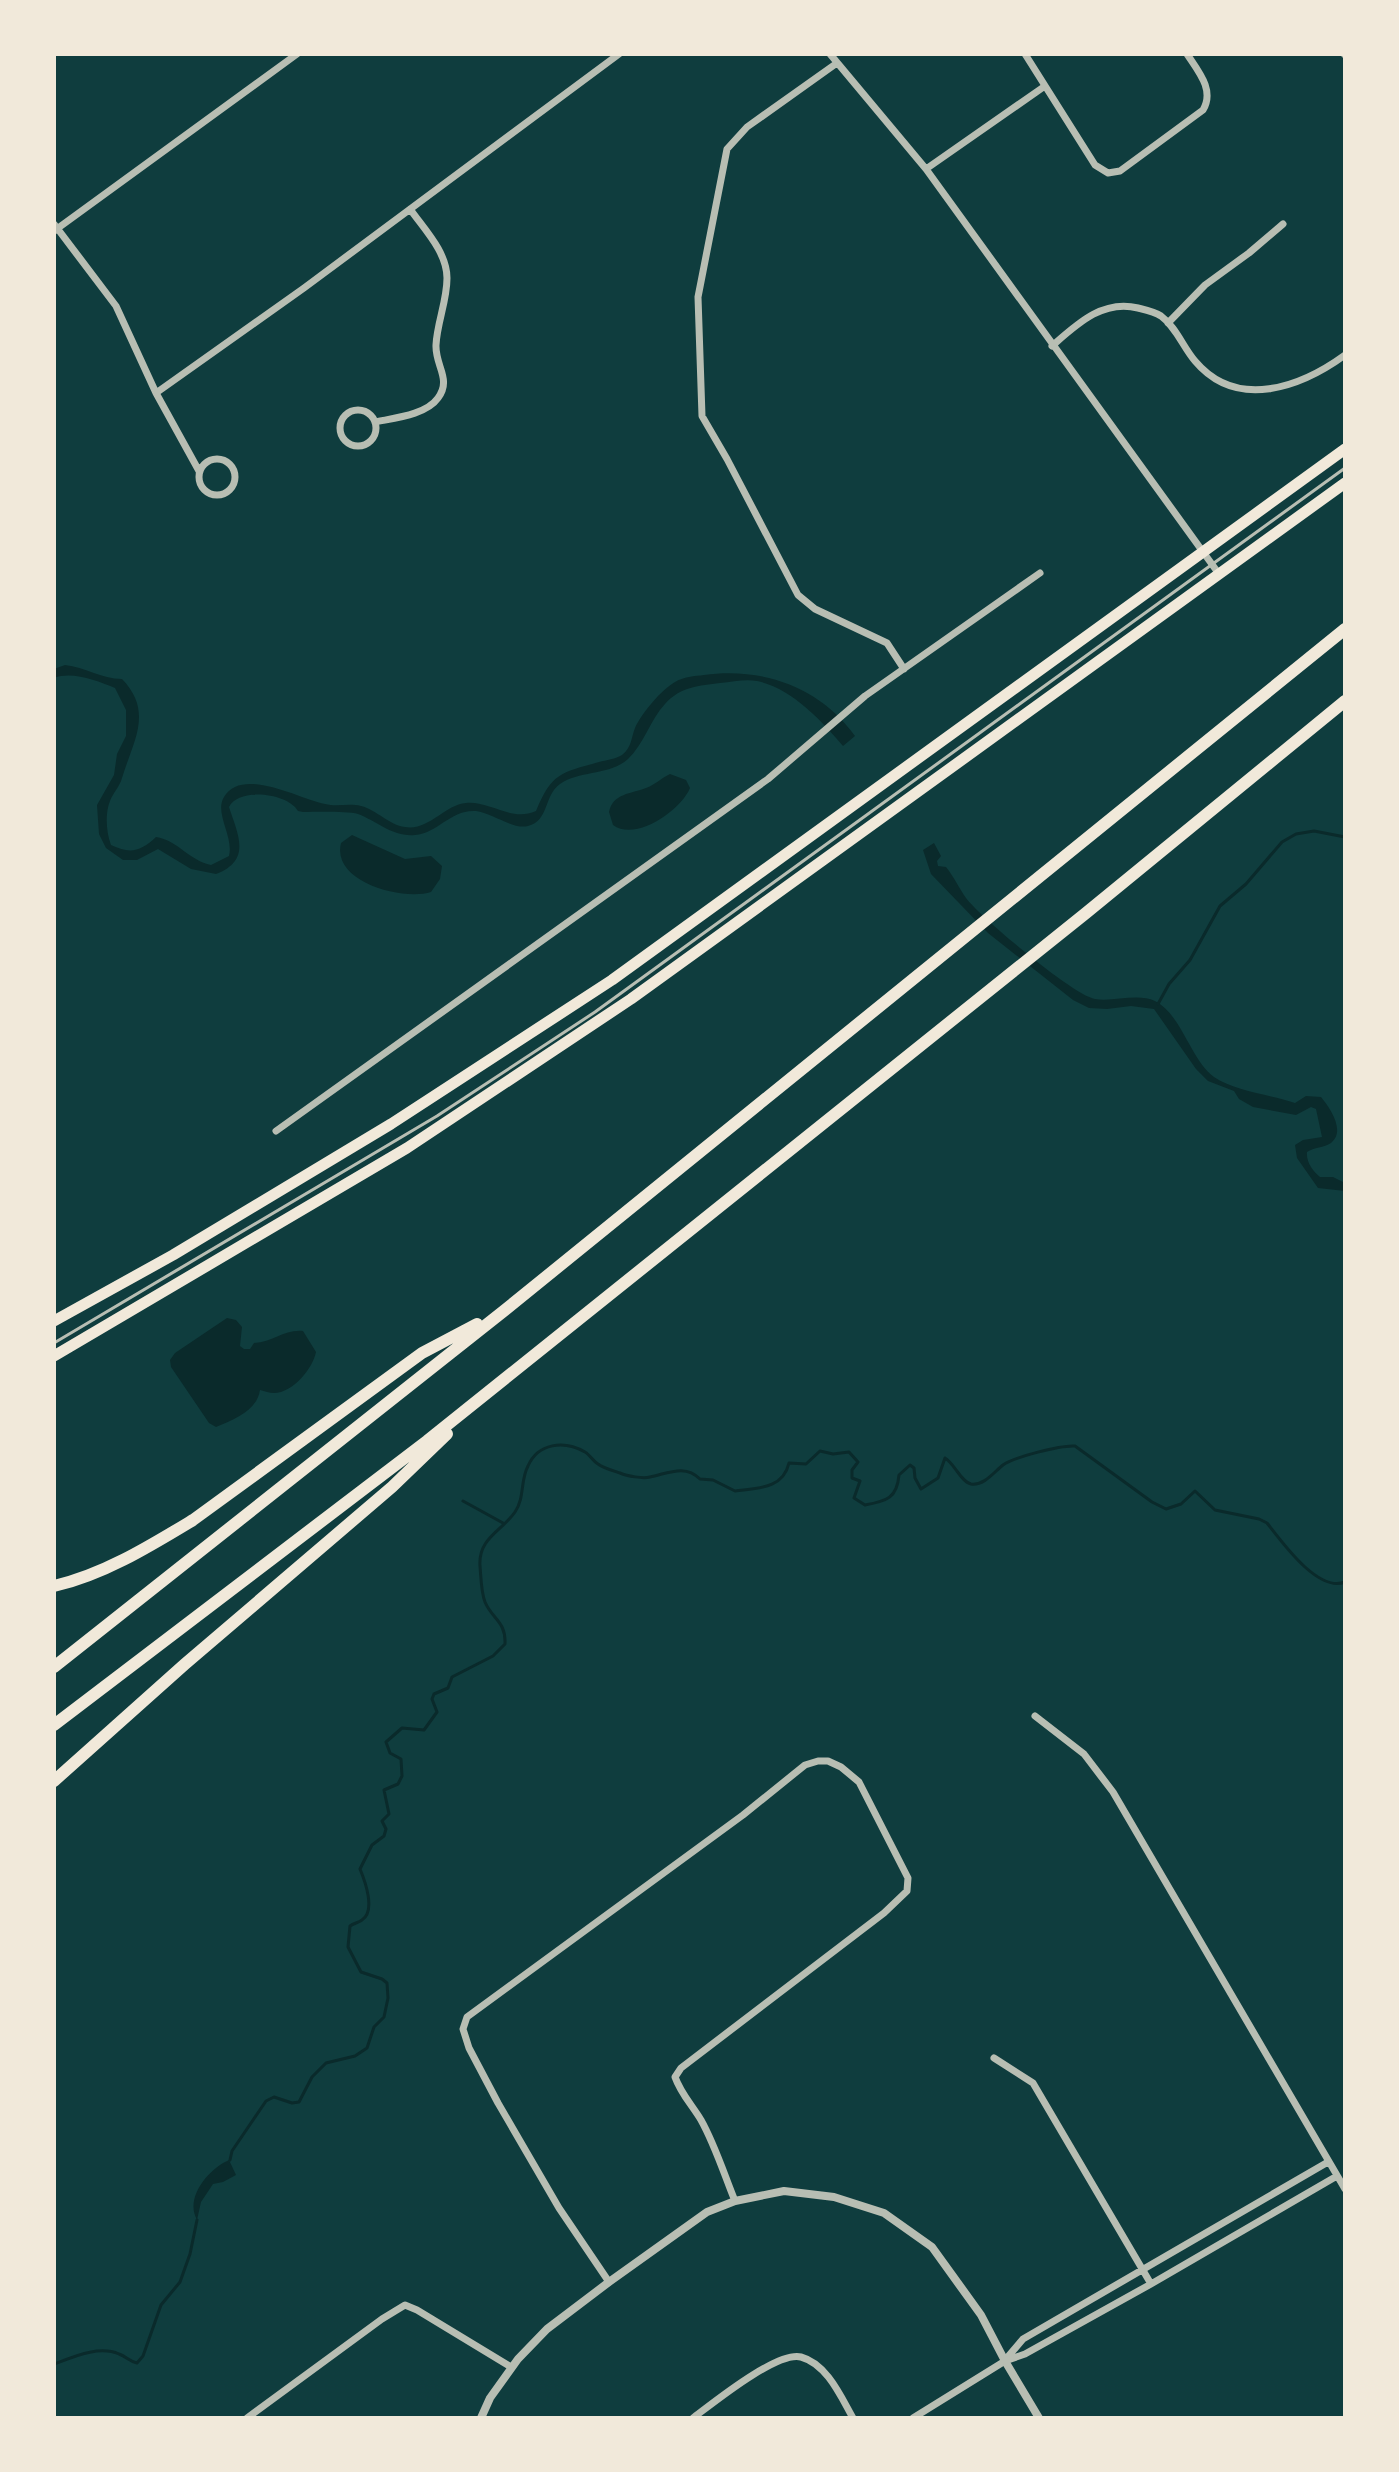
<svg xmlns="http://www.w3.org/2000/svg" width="1399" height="2472" font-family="'PT Sans',sans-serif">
  <rect width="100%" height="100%" fill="#0f3d3e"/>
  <path fill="#0a2a2b" d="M65,665c20,2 36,14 57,14 32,33 11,62 0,99 -2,8 -9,15 -12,23 -5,12 -4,31 1,44 19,9 29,7 45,-8 21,3 34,24 55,28l18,-9c5,-20 -15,-43 -5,-59 18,-31 75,2 101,7 12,3 24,-1 36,2 16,4 28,19 44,21 24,4 39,-22 61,-24 25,-2 45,19 70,8 16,-38 24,-38 63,-49 7,-2 17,-3 23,-7 10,-8 9,-17 13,-27 7,-15 26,-38 40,-46 8,-5 20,-6 29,-7 59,-8 116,12 151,61l-12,10c-22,-26 -52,-58 -86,-65 -13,-2 -24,1 -37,2 -21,3 -39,3 -55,21 -15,16 -21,40 -37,55 -19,17 -48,11 -68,25 -16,11 -11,37 -32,42 -14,4 -36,-13 -52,-15 -25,-2 -38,22 -61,24 -23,2 -38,-14 -57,-21 -11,-3 -42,-2 -55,-2l-5,-1c-10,-18 -59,-24 -69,-4 9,28 23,53 -13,67l-25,-5 -33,-20 -21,11h-14l-17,-12 -7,-14 -2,-29 17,-30 3,-21 9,-18v-26l-11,-22c-18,-7 -42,-17 -61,-10v-9z
    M670,774l16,6 4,8c-9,22 -54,54 -77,37l-4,-13c4,-19 22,-18 37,-24 9,-3 15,-10 24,-14z
    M352,835l53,24 26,-3 11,10 -2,13 -9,13c-28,9 -100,-10 -90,-49z
    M934,843l7,13 -4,5 1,5 8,1c8,10 13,21 20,31 14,19 107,97 129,101 18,3 43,-6 60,2 27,14 35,58 59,76 20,14 58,18 81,26l11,-7 15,1c9,11 25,34 10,46 -7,5 -17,4 -24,9 -1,10 6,19 13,25h13l12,6v8l-27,-3 -21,-30 -2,-13 8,-5 19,-3 -6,-28 -5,-2 -15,8 -43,-8 -14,-8 -5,-8 -26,-10 -12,-12 -42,-60 -23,-3 -24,3 -18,-1 -16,-8 -85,-67 -57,-59 -8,-24z
    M227,1318l9,2 6,7 -2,19 4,3h6l4,-6c19,-1 31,-14 49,-12l13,21c-3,16 -23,41 -42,41 -5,0 -9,-2 -14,-3 -3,20 -24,29 -44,37l-7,-4 -38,-56 -1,-7 5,-7z
    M229,2160l7,15 -13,7 -10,2 -12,18 -4,18c-13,-23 13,-52 32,-60z"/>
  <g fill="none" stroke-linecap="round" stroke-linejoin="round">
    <path stroke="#0a2a2b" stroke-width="3" d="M1158,1004l11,-20 21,-24 30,-54 26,-22 36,-42 14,-8 18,-3 31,6
      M463,1501l40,22
      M230,2160l2,-9 34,-50 8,-4 18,6 7,-1 13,-25 14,-14 29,-7 12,-8 7,-21 10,-10 4,-19 -1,-15 -5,-4 -21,-7 -13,-25 2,-21c4,-3 8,-3 12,-6 14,-9 3,-39 -2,-51l12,-24 12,-9 2,-7 -4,-8 7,-7 -5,-24 14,-6 4,-8 -1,-17 -11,-6 -4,-11 16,-14 22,2 13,-18 -5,-13 2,-5 14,-6 4,-11 41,-21 12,-12c1,-23 -13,-25 -20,-42 -4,-10 -4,-25 -5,-36 -2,-28 22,-35 35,-54 10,-15 5,-31 13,-46 10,-23 36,-26 57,-14 5,3 8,9 13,12 5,4 16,7 22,9 7,3 23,6 30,4 19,-4 35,-13 50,2l13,1 22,11c23,-3 48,-2 54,-28l17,1 14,-13 13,3 16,-2 9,10 -6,8v8l8,3 -6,17 11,7c22,-4 32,-7 34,-30l11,-10 4,3 1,10 6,11 17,-11 7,-20c9,5 16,24 26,26 13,2 23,-12 32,-19 11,-8 58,-20 72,-19l77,56 14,7 15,-5 14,-13 20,19 44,9 8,4c15,19 51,70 78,59
      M54,2364c19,-7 45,-19 65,-10 8,3 10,7 18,9l6,-7 18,-51 19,-23 10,-28 7,-34"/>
    <path stroke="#b8beb3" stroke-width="3" d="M54,1343l383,-227 158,-104 750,-544"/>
    <path stroke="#b8beb3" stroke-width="7" d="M830,54l96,115 293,405
      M1025,54l70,111 13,8 12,-2 83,-61c12,-20 -5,-39 -16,-56
      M1344,54l1,1
      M837,63l-90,64 -20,22 -29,148 4,119 25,43 71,136 17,14 72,34 17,26
      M926,169l119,-83
      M54,224l62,82 40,87 43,78
      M54,231l243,-177
      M1168,323l37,-38 44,-32 34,-29
      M1052,346c25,-22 51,-47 86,-38 8,2 17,4 23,8 15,11 22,31 34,45 42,50 106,26 150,-6
      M156,393l148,-105 315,-234
      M340 428a18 18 0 1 1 36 0a18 18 0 1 1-36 0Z
      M375,422c19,-4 51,-7 63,-24 14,-19 -3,-32 -2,-53 1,-22 11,-44 11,-67 0,-26 -23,-49 -37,-69
      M199 477a18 18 0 1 1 36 0a18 18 0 1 1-36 0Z
      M276,1131l492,-352 97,-83 175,-123
      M1035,1716l49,38 29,38 232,397
      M994,2058l39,25 118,201
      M609,2282l-50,-74 -61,-105 -29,-55 -6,-19 4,-12 276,-202 62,-50 13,-4h10l13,6 18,15 49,96 -1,13 -23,22 -203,155 -6,9c6,17 17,28 26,43 14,25 23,54 34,81
      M1006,2359l17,-20 305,-177
      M247,2418l135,-99 23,-14 12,5 94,57
      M693,2418c20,-15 84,-67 108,-61 26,7 40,40 52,61
      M913,2418l92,-57 20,-7 126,-70 186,-108"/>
    <path stroke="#b8beb3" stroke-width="8" d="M481,2418l9,-20 28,-39 29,-30 62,-47 98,-70 28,-11 49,-10 50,6 50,16 48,34 49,68 24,46 34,57"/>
    <path stroke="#f1e9da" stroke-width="11" d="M54,1321l119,-66 218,-131 221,-144 733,-531
      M54,1356l353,-208 224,-149 714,-516"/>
    <path stroke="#f1e9da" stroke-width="12" d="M54,1586c49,-11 96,-40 139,-66l229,-167 55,-29
      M54,1667l451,-357 840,-681
      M54,1725l373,-284 659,-528 259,-212
      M54,1781l131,-117 207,-177 55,-53"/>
  </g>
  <rect width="1399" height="2472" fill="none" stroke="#f1e9da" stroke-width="112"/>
</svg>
